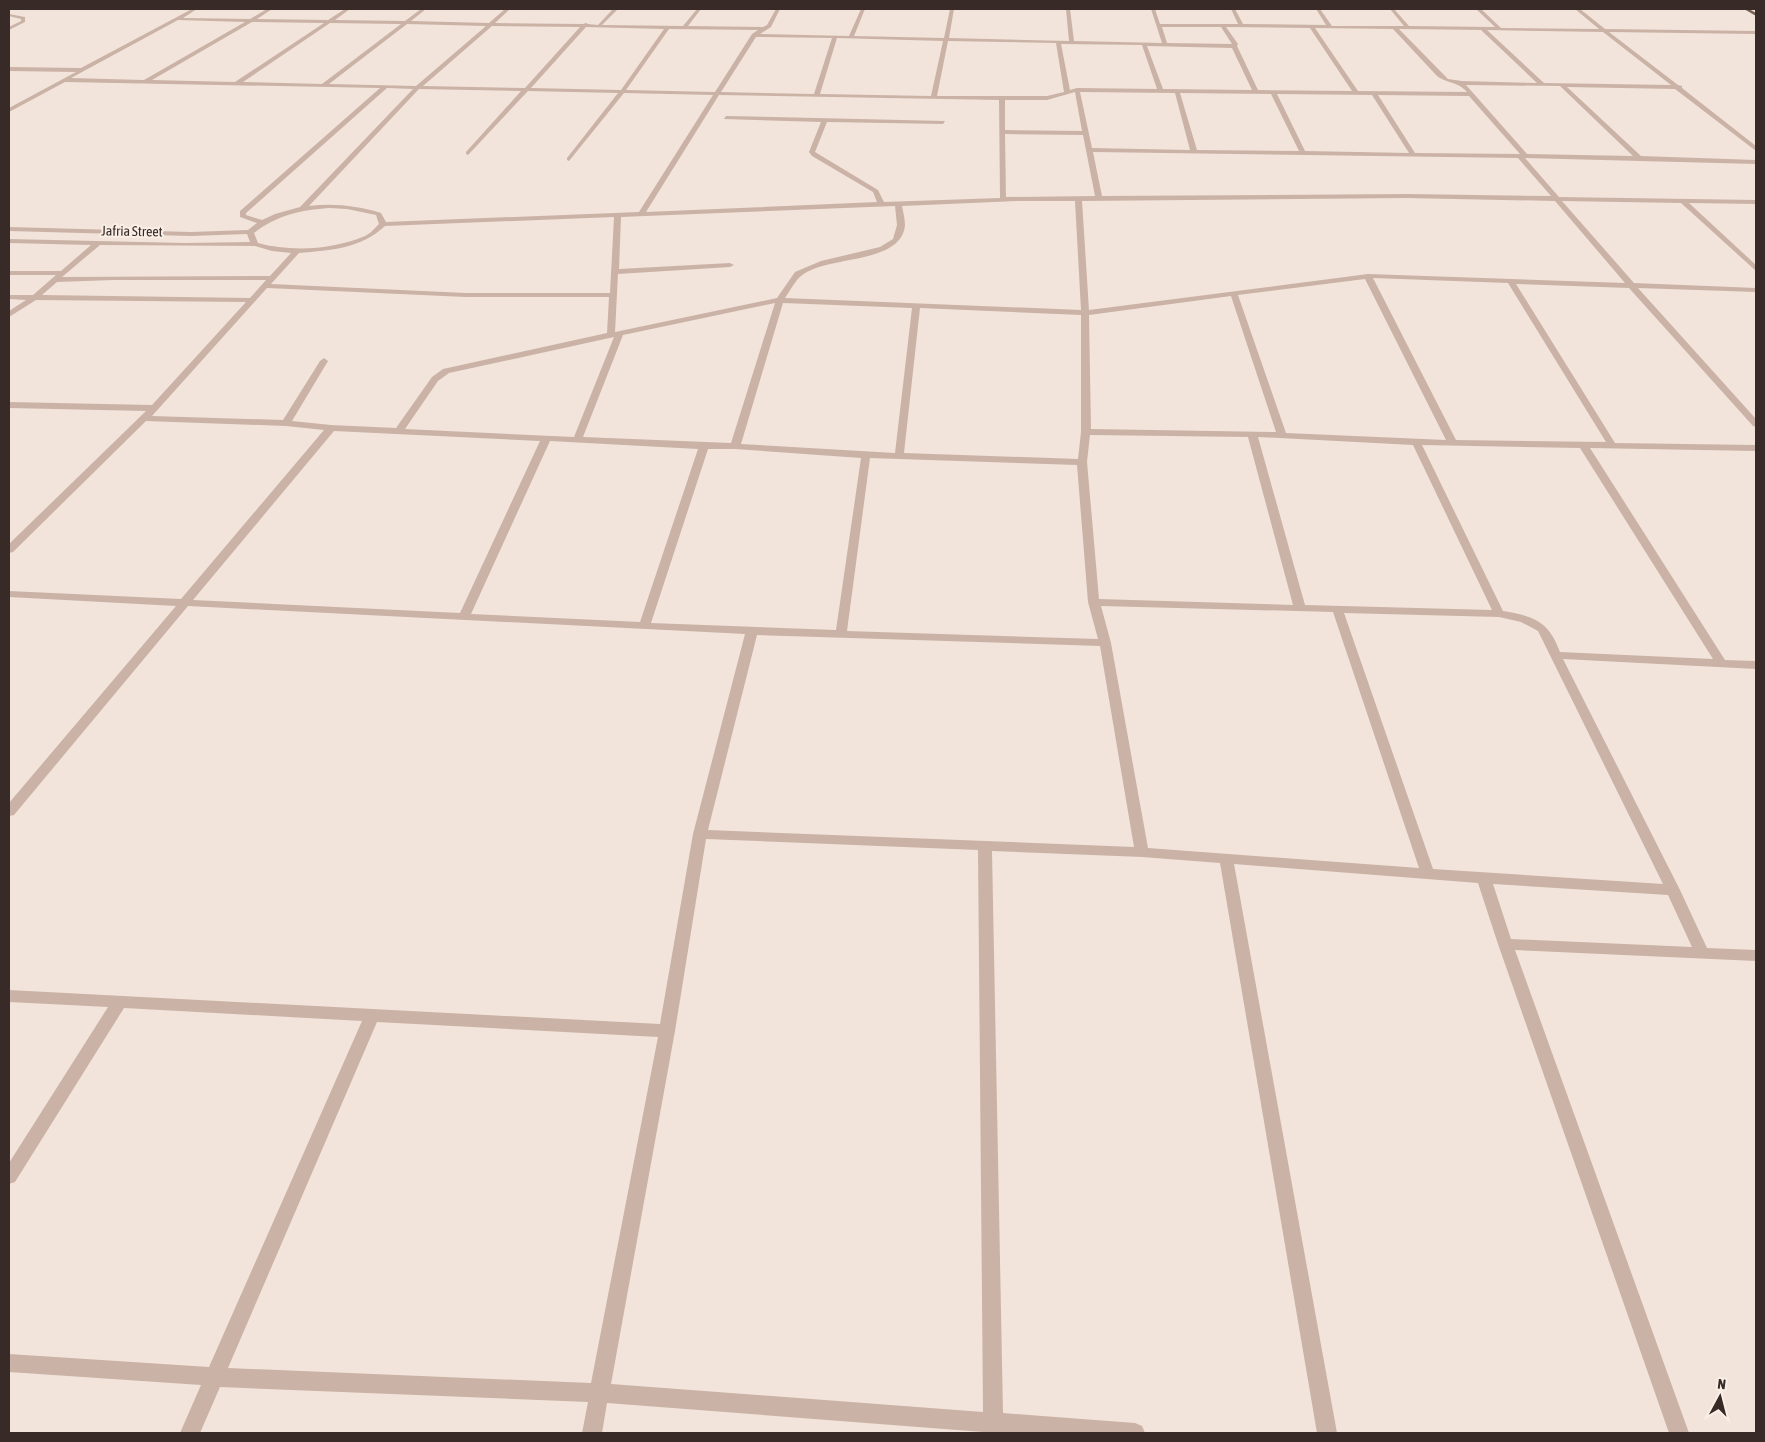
<svg xmlns="http://www.w3.org/2000/svg" width="1765" height="1442" font-family="'Asap Condensed',sans-serif">
  <rect width="100%" height="100%" fill="#f2e4da"/>
  <g fill="none" stroke-linecap="round" stroke-linejoin="round">
    <path fill="#cbb2a6" fill-rule="evenodd" d="M192,9h5l-14,9 67,1 17,-10h5l-15,10 71,1 17,-11h5l-15,11 70,1 16,-12h5l-15,12 78,2 16,-14h5l-15,14 88,1 3,-1 2,1 10,1 15,-16h5l-16,16 81,1 14,-17h4l-13,17 75,1 4,-2 9,-16h4l-9,18 -11,7 89,2 12,-27h4l-11,27 90,2 6,-29h4l-5,29 120,3 -3,-32h4l4,32 88,2 -11,-34h4l5,15h78l-7,-15h4l8,15 83,1 -10,-16h4l12,17h72l-14,-17h4l15,17 86,1 -19,-18h5l20,19 98,1 -24,-20h5l25,20 151,2v3l-147,-2 69,53 4,1v2l74,58v5l-81,-62 -108,-2 74,69 115,4v4l-231,-6 34,39 197,3v4l-67,-1 67,62v6l-75,-68 -119,-2 72,82 122,5v4l-118,-4 118,131v8l-3,-1 -124,-138 -113,-4 99,159 141,2v6l-166,-3 135,212 31,1v8l-193,-10 117,231 27,58 49,2v11l-241,-11 174,483h-20l-171,-489 -20,-61 -244,-19 103,569h-20l-97,-570 -78,-6 -150,-6 11,562 132,10 7,3 3,7h-162v-1l-376,-29 -5,30h-20l6,-31 -368,-15 -20,46h-20l21,-48 -192,-13v-18l200,13 153,-346 -238,-13 -109,174 -6,2v-21l99,-156 -99,-5v-12l651,34 33,-190 52,-200 -557,-28 -174,209 -5,1v-13l167,-197 -167,-9v-6l172,8 143,-169 -38,-4 -140,-5 -133,131 -4,1v-9l137,-133 -137,-3v-6l143,3 94,-103 -210,-2 -27,17v-6l17,-11 -17,-1v-4h24l23,-20h-47v-4h52l30,-26 -82,-2v-4l176,4 65,-1 -3,-8 -56,2 -182,-5v-4l182,5 57,-2 9,-7 -17,-6v-6l140,-123 -315,-6 -56,30v-4l67,-36 -67,-1v-4l72,1zM178,20l67,2 -101,58 -73,-2zM252,22l72,1 -89,59 -83,-2zM330,23l71,1 -79,60 -79,-2zM407,24l79,2 -70,60 -87,-2zM492,26l88,1 -55,61 -102,-2zM586,27l78,2 -43,61 -90,-2zM1162,27h59l11,17 -65,-1zM1226,27l84,1 42,63 -94,-1 -21,-44 1,-2zM1315,28l78,1 44,47c11,8 20,5 30,16l-109,-1zM669,29l89,1 -6,4 -37,58 -89,-2zM1399,29l82,1 56,53 -75,-2 -14,-2zM1487,30l116,2 68,53 -127,-2zM756,37l76,1 -18,56 -93,-2zM837,38l106,3 -12,55 -111,-2zM948,41l108,2 8,49 -17,4h-110zM1061,44l81,1 15,44 -80,-1 -7,2zM1147,46l85,2 20,42 -89,-1zM1466,85l94,1 73,70 -106,-2zM387,88l26,1 -113,118 -25,7 -13,6 -16,-5v-2zM419,89l102,2 -55,61v2l2,1 60,-64 90,2 -51,65v2l2,1 55,-68 89,2 -74,117 -253,10 -5,-9c-23,-7 -47,-10 -72,-7zM1075,92l7,39 -77,-1v-30h42zM1080,92l95,1 15,57 -98,-2zM1180,93l91,1 28,57 -102,-1zM1277,94l95,1 37,58 -104,-2zM719,95l280,5 1,98 -116,4 -6,-12 -63,-38 12,-30 116,2 2,-3 -219,-5 -2,3 97,3 -12,30 3,4 61,36 4,10 -231,10zM1378,95l91,1 51,58 -105,-1zM1005,134l78,1 12,61 -89,1zM1093,152l425,6 33,38 -144,-2 -305,2zM1407,198l148,3 70,82 -257,-9 -279,36 -7,-109zM1017,201h58l6,109 -296,-12c5,-7 10,-17 16,-22 25,-21 101,-11 104,-51 0,-6 -2,-14 -3,-19zM895,206l2,19 -4,14 -13,8 -59,14 -26,11 -18,26 -162,34 3,-58 112,-7 4,-2 -4,-2 -111,6 2,-52zM329,208l18,1 29,6 3,9c-4,4 -9,10 -14,12 -33,14 -74,16 -107,7l-4,-10c23,-18 47,-23 75,-25zM614,217l-4,76h-144l-195,-9 28,-31c33,-3 61,-4 86,-27zM100,245l155,1 17,5 19,2 -21,23 -208,1zM1373,278l135,5 98,159 -150,-2zM1365,279l81,161 -160,-7 -48,-138zM114,280h152l-16,18 -208,-3 15,-13zM267,288l199,9h143l-2,36 -164,36 -11,8 -36,51 -65,-3 -39,-4 36,-60 -4,-3 -4,3 -37,59 -131,-4zM1231,296l45,136 -185,-3 -2,-114zM775,303l-44,140 -148,-6 40,-102zM783,303l129,5 -17,145 -154,-9zM920,308l161,7v117l-3,27 -174,-6zM614,337l-40,100 -169,-8 33,-48 11,-8zM334,431l206,10 -80,172 -267,-13zM1090,435l158,2 45,168 -194,-6 -12,-137zM1258,437l155,8 79,165 -187,-5zM550,441l148,8 -58,173 -169,-8zM1422,445l158,3 133,211 -153,-7c-11,-31 -27,-36 -57,-41zM708,449h27l126,9 -25,172 -185,-7zM870,458l207,7 11,137 10,37 -251,-8zM1101,606l232,6 86,256 -271,-20 -37,-205zM1344,613l155,4 22,5 17,9 125,253 -230,-15zM757,635l343,11 34,201 -426,-17zM706,839l272,11 5,562 -372,-28 64,-353zM1493,884l175,11 24,52 -181,-8zM377,1022l281,15 -67,346 -363,-15z
      M9,14l16,3v5l-16,8v-3l12,-6v-2l-12,-3z"/>
    <path fill="#795e58" fill-rule="evenodd" d="M1744,9h5l7,4v3z"/>
  </g>
  <g text-anchor="middle" stroke-width="4" stroke-linejoin="round" paint-order="stroke">
    <g font-size="14" fill="#372a27" stroke="#faefe7">
      <text transform="translate(132 231) rotate(1)" y="5">Jafria Street</text>
    </g>
  </g>
  <rect width="1765" height="1442" fill="none" stroke="#372a27" stroke-width="20"/>
  <g transform="translate(1720 1397) rotate(7)" stroke="#faefe7" stroke-width="4" paint-order="stroke">
  <path d="M0-4L9 19L0 12L-9 19Z" fill="#372a27"/>
  <text y="-8" font-size="14" font-weight="bold" text-anchor="middle" fill="#372a27">N</text>
  </g>
</svg>
